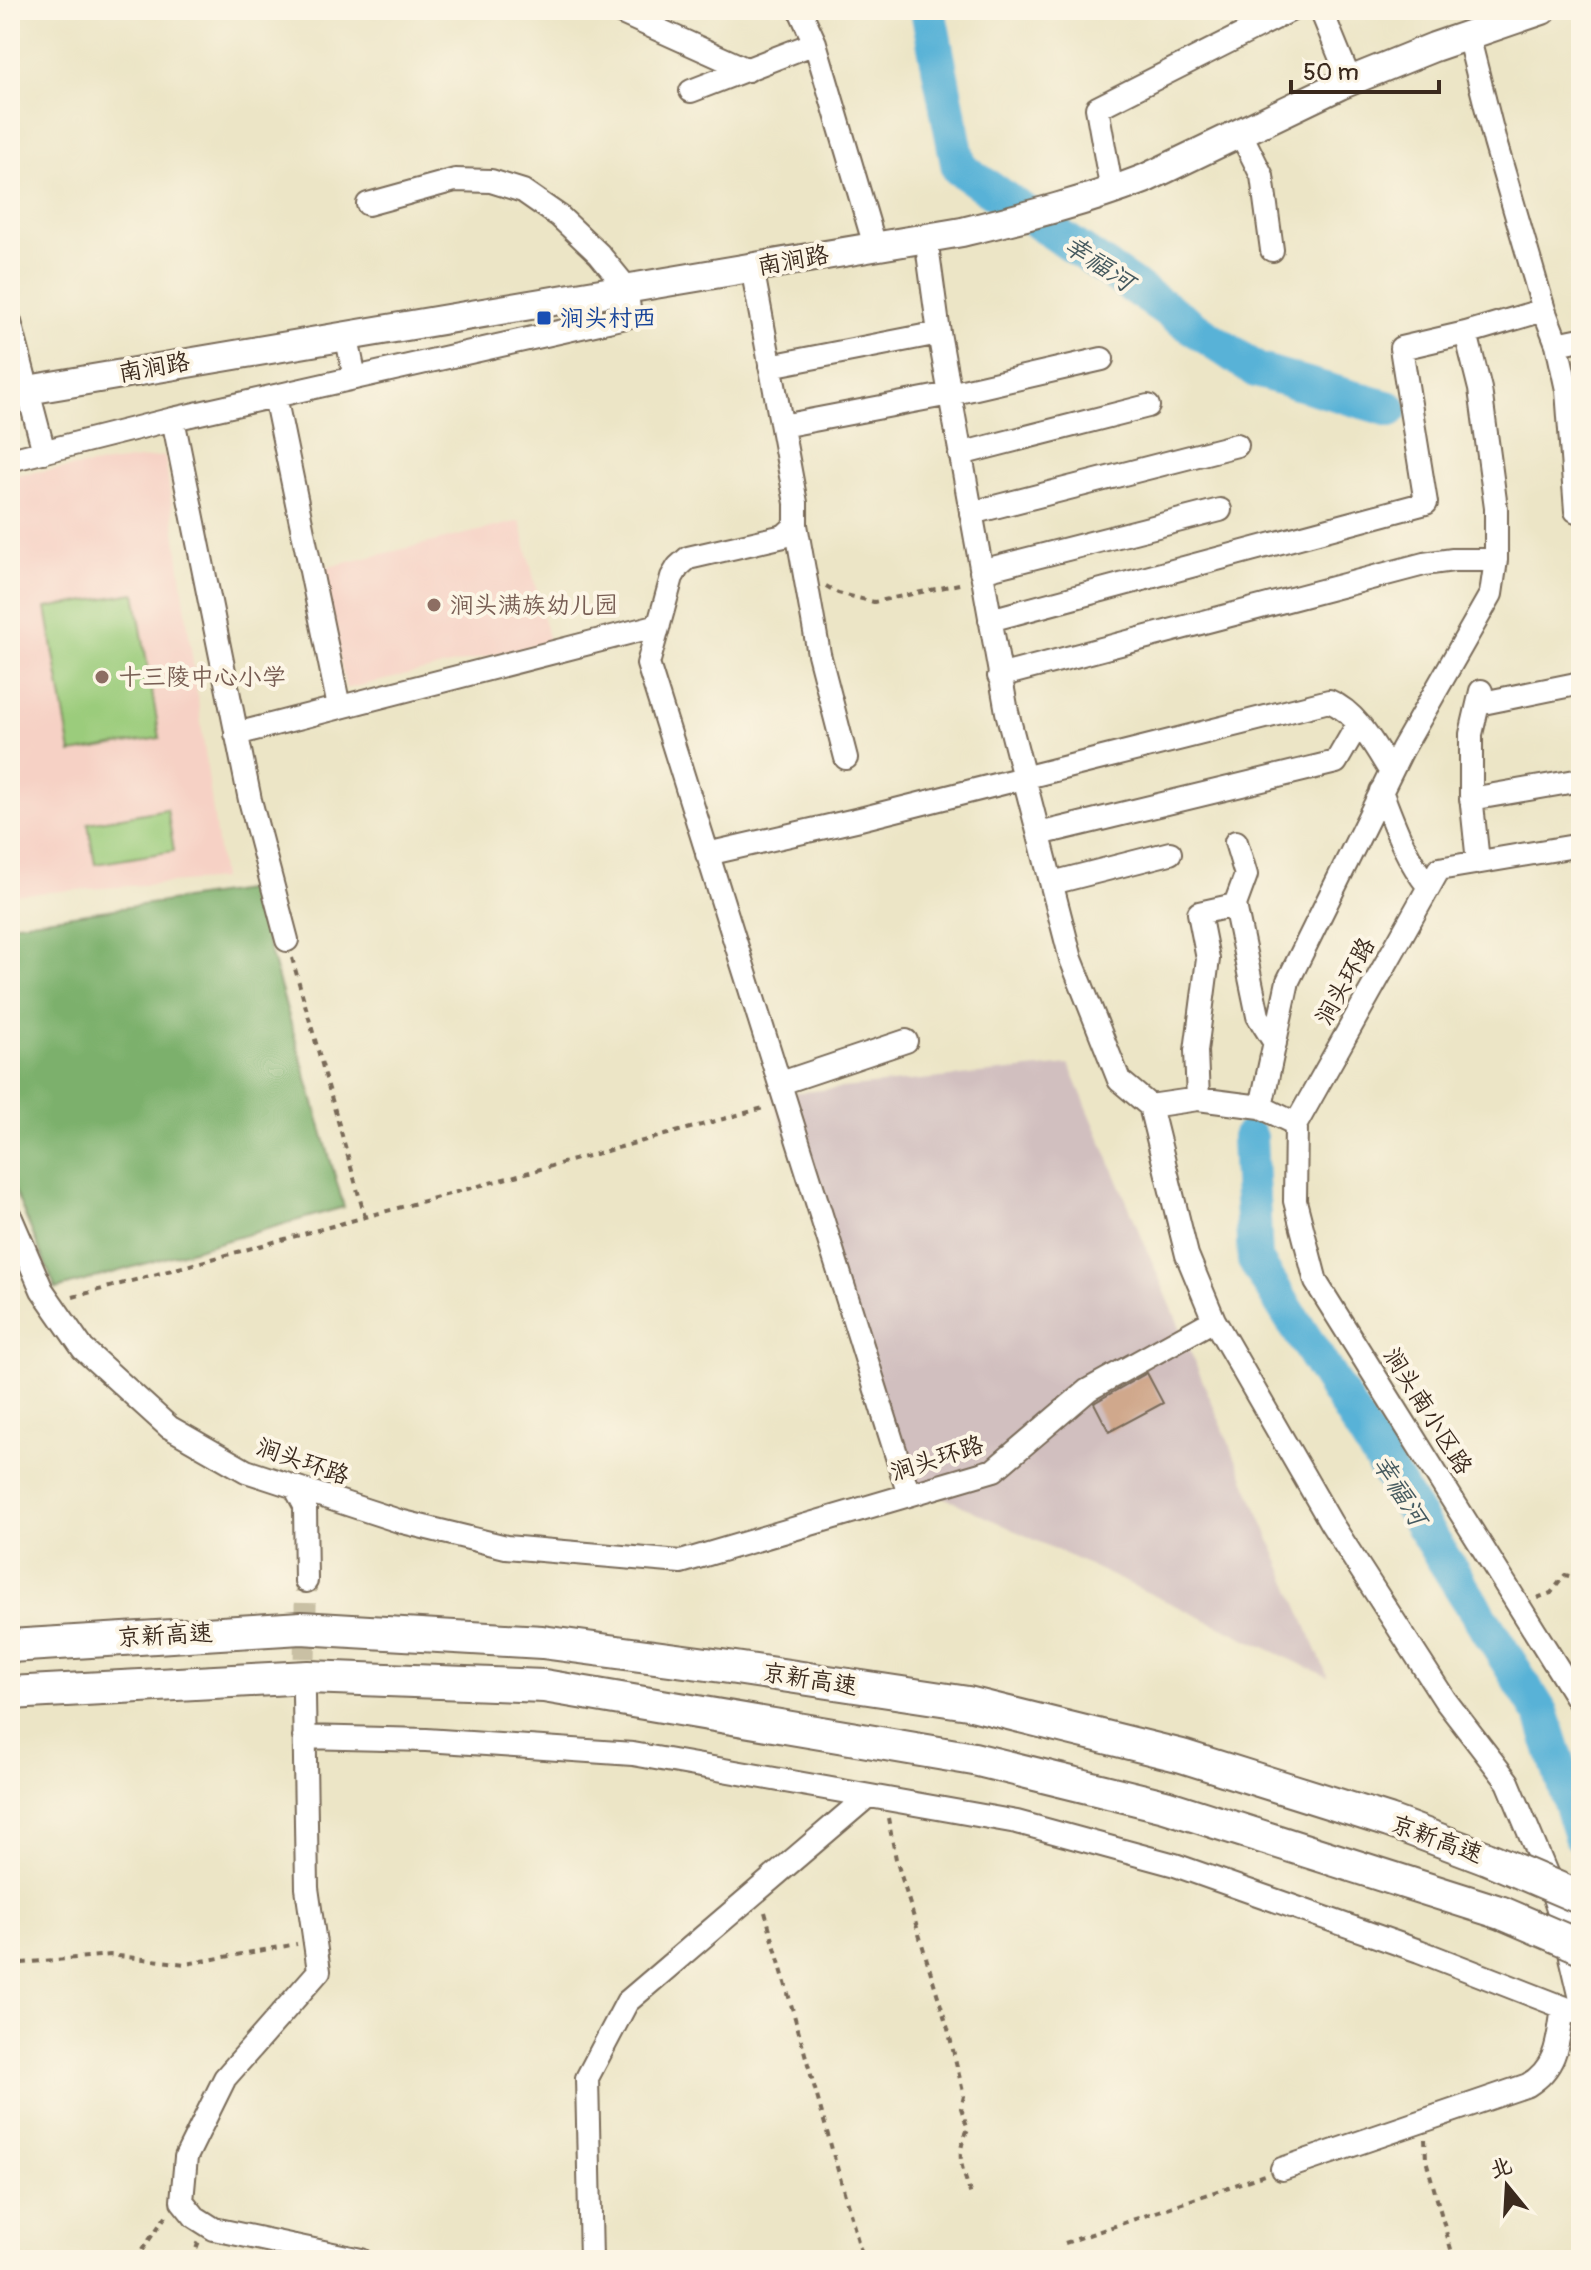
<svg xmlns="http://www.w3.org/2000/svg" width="1591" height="2270" font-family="Pangolin,'LXGW WenKai TC',sans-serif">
  <rect width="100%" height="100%" fill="#fcf5e5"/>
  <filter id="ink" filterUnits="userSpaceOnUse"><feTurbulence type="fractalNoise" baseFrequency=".0125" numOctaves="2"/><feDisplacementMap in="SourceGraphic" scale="16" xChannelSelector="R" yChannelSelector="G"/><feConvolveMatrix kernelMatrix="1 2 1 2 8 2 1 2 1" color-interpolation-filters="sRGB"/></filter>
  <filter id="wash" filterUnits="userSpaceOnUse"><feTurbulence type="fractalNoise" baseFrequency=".006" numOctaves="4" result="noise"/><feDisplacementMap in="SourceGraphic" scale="32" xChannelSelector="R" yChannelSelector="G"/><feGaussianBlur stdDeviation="1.8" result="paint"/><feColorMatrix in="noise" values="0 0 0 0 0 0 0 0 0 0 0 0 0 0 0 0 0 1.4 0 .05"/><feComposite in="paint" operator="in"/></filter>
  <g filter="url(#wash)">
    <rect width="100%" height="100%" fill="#ece5c6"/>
    <path fill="#f6d1c5" d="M165,456l57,423 -212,16v-420z
      M520,521l29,121 -203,47 -26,-120z"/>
    <path fill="#d1bfbf" d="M1069,1065l259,612 -423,-198 -133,-384z"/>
    <path fill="#9bcc7c" stroke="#6b7b4d" stroke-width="2" d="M135,593l25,145 -89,15 -25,-145z
      M167,809l7,42 -79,13 -7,-41z"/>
    <path fill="#7cb06c" stroke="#5c6d45" stroke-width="2" d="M252,889l92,318 -288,82 -46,-109v-256z"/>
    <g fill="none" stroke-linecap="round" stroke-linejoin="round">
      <path stroke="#59b2d7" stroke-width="36" d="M928,10l31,158 297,202 134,39
        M1249,1138l6,122 287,455 39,121"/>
    </g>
    <g id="blocks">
      <path fill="#d0a88c" d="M1147,1373l16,30 -54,29 -15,-29z"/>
    </g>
  </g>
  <g filter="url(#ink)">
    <use href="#blocks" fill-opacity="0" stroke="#796b59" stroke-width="2"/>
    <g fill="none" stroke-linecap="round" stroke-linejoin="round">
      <path stroke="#c9c0a4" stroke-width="22" stroke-dasharray="22 11" stroke-linecap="butt" d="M304,1691l2,-110"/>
      <g stroke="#796b59" stroke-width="26">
        <path id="minor" d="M615,10l133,60
          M800,10l15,33 60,203
          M1321,10l29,71
          M1468,35l27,107 49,168 13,34 10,46 9,121 5,-1
          M691,91l124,-48
          M1240,132l22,44 10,74
          M1112,192l-15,-84 194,-98
          M926,238l13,95 68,379 64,247 48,121 31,26
          M752,267l44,236v22l-12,11 -96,22 -10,9 -6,10 -24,87 261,831
          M10,322l34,130
          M346,334l9,44
          M1557,344l24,-5
          M770,366l169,-33
          M275,396l64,311
          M173,419l77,381 37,140
          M782,426l168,-32 152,-35
          M960,454l188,-48
          M10,460l163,-41 457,-103 -4,-29 -27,-33 -40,-38 -36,-25 -32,-10 -36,-1 -87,24
          M971,513l266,-68
          M796,525l23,129 27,104
          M981,571l239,-61
          M990,620l436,-117 -25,-155 65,-15 78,-23
          M999,676l425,-112 29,-4h43
          M1478,704l103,-21
          M236,734l423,-109
          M1381,791c13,34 25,68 48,96
          M1471,799l110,-19
          M1039,834l297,-72 22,-38
          M1581,845l-142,24 -143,255 -1,77 21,81 265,423
          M707,854l153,-35 469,-118c29,12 46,46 62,71
          M1478,862l-7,-67v-61l10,-43
          M1052,883l118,-30
          M1235,905l11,-30 -10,-33
          M781,1083l125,-42
          M1198,1099l-2,-48 12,-92 -9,-46 36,-8 23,111 17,27
          M1150,1106l48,-7 63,8 35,17
          M1261,1107l27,-126 114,-231 89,-156 5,-34v-52l-16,-119 -14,-56
          M10,1216l32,74 41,59 86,78 77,44 153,50 107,26 175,15 313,-92 94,-80 126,-70 -27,-65 -37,-149
          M1214,1320l117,203 114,177 63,82 38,91 19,58 16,68
          M295,1487l10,19 1,75
          M304,1695l3,193 12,83 -94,107 -39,79 -4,44 13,16 19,12 147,31
          M304,1737l122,3 207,14 384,68 158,43 244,86 162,63
          M1282,2169l246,-84c30,-18 30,-45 35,-78
          M591,2260l-4,-182 40,-76 241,-206"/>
      </g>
      <g stroke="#796b59" stroke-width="32">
        <path id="major" d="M10,393l952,-161c61,-15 123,-30 182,-53l196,-94 94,-38 108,-37"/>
      </g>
      <g stroke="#796b59" stroke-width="36">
        <path id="highway" d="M10,1646l291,-18 241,14 180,24 246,37 214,53 207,65 98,37
          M10,1693l298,-16 236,9 430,73 191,47 337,107"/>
      </g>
      <path stroke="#796b59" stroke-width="4" stroke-dasharray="6 6" stroke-linecap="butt" d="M826,586l12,7 36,9 90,-19
        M292,958l73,259
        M73,1297l694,-190
        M1537,1598l14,-5 14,-18 16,4
        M888,1818l8,41 52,170 16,67 -3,12 7,21c-14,28 -5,39 3,67
        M765,1912l96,340
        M10,1964l100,-9 76,9 111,-20
        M10,2136v13
        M1425,2139l1,21 28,100
        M1065,2243l199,-68
        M135,2260l33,-47
        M197,2260l-1,-11 3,-8"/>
      <use href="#minor" stroke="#fff" stroke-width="22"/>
      <use href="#major" stroke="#fff" stroke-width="28"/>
      <use href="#highway" stroke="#fff" stroke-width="32"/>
      <g stroke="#796b59" stroke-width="36" stroke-linecap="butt">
        <path id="highway-bridge" d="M1487,1858l94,40
          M1502,1913l79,34"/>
      </g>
      <use href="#highway-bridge" stroke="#fff" stroke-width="32"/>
    </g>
  </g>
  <rect fill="#1a4fb4" stroke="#fcf5e5" stroke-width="3" x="536" y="310" width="16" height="16" rx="4"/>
  <g fill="#8d6e63" stroke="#fcf5e5" stroke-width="3">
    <circle cx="434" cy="605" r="8"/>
    <circle cx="102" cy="677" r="8"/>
  </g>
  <g text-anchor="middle" stroke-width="8" stroke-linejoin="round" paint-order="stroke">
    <g font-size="24" fill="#3b2a1e" stroke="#fcf5e5">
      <text transform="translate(793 260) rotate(-10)" y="8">南涧路</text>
      <text transform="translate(154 367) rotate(-10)" y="8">南涧路</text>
      <text transform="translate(1345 981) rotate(-61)" y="8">涧头环路</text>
      <text transform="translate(1428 1411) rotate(58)" y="8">涧头南小区路</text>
      <text transform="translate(937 1458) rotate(-18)" y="8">涧头环路</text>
      <text transform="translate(303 1461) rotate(19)" y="8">涧头环路</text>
      <text transform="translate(165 1635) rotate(-3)" y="8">京新高速</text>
      <text transform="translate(810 1679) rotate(9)" y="8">京新高速</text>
      <text transform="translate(1437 1839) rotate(20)" y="8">京新高速</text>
    </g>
    <g font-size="24" fill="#164399" stroke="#fcf5e5" text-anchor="start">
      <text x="560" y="326">涧头村西</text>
    </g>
    <g font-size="24" fill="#785e54" stroke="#fcf5e5" text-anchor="start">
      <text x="450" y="613">涧头满族幼儿园</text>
      <text x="118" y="685">十三陵中心小学</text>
    </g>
    <g font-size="26" font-style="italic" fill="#465a5f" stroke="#fcf5e5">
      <text transform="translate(1099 263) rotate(34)" y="9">幸福河</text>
      <text transform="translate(1400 1490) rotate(58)" y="9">幸福河</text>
    </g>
  </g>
  <rect width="1591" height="2270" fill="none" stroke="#fcf5e5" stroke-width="40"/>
  <g transform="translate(1507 2186) rotate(342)" stroke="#fcf5e5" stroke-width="6" paint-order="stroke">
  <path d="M0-6L14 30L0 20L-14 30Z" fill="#3b2a1e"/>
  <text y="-12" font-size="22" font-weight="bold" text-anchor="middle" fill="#3b2a1e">北</text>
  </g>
  <path d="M1291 80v12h148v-12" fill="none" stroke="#3b2a1e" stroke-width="4"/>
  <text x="1303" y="80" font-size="24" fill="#3b2a1e" stroke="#fcf5e5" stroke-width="6" paint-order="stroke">50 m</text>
</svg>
